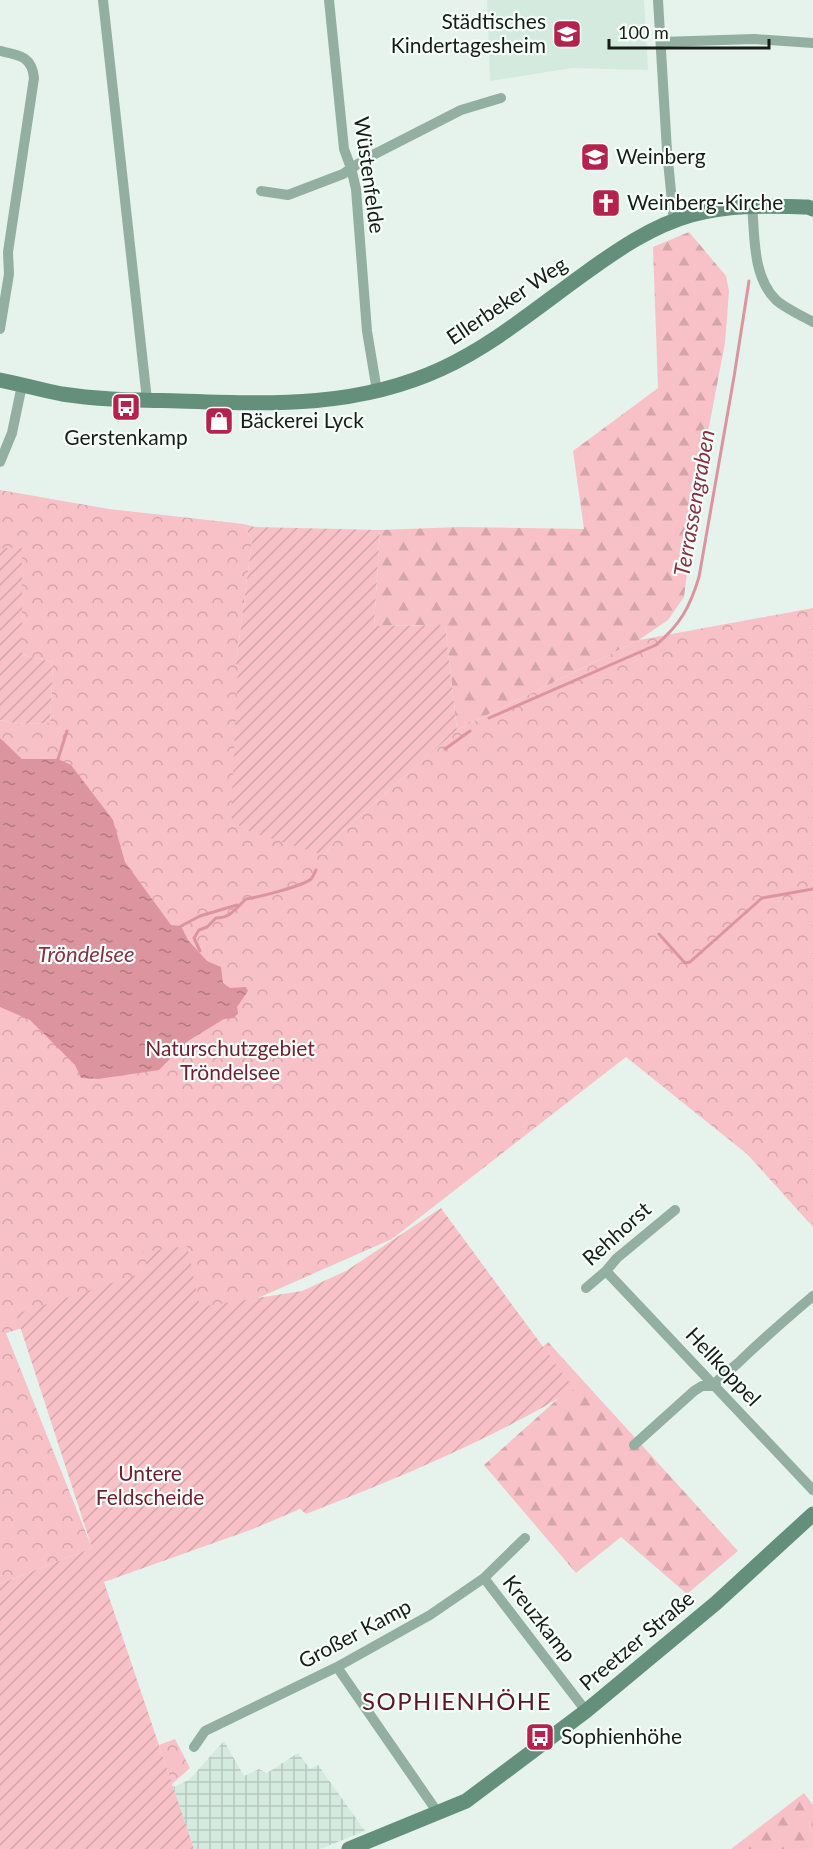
<svg xmlns="http://www.w3.org/2000/svg" width="813" height="1849" font-family="Lato,sans-serif">
  <defs>
    <pattern id="industrial-grid" width="8" height="8" patternUnits="userSpaceOnUse" patternTransform="scale(1.5)"><rect width="8" height="8" fill="#d4eadf"/><path d="M0 4h8M4 0v8" fill="none" stroke="#b5c8bf"/></pattern>
    <pattern id="forest-firs" width="22" height="20" patternUnits="userSpaceOnUse" patternTransform="scale(1.5)"><rect width="22" height="20" fill="#f8c1c7"/><path d="M5 1l3.5 6h-7zM16 11l3.5 6h-7z" fill="#d4a5aa"/></pattern>
    <pattern id="park-crowns" width="20" height="18" patternUnits="userSpaceOnUse" patternTransform="scale(1.5)"><rect width="20" height="18" fill="#f8c1c7"/><path d="M2 6a3 3 0 1 1 6 0M12 15a3 3 0 1 1 6 0" fill="none" stroke="#d4a5aa"/></pattern>
    <pattern id="garden-furrows" width="10" height="10" patternUnits="userSpaceOnUse" patternTransform="scale(1.5)"><rect width="10" height="10" fill="#f8c1c7"/><path d="M-1 1l2-2M0 10L10 0M9 11l2-2" fill="none" stroke="#d4a5aa"/></pattern>
    <pattern id="water-ripples" width="26" height="14" patternUnits="userSpaceOnUse" patternTransform="scale(1.5)"><rect width="26" height="14" fill="#dc959f"/><path d="M2 4q2-2 4 0t4 0M15 11q2-2 4 0t4 0" fill="none" stroke="#b17981"/></pattern>
  </defs>
  <rect width="100%" height="100%" fill="#e5f3ec"/>
  <path fill="#d4eadf" d="M487,0h157l4,70 -76,-2 -82,13z"/>
  <path fill="url(#industrial-grid)" d="M224,1741l20,35 15,-7 8,4 31,-20 12,16 8,-4 47,66 -45,18h-126l-21,-62 16,-7z"/>
  <path fill="url(#forest-firs)" d="M689,232l37,44 3,15 -4,52 -25,130 -16,124 -16,23 -29,20 -182,90 -12,-105 -71,1 6,-96 80,-3 124,2 -11,-78 85,-63 -5,-141z
    M548,1342l190,209 -51,43 -66,-57 -45,36 -92,-108 78,-70 -25,-43z
    M804,1793l9,12v44h-82z"/>
  <path fill="url(#park-crowns)" d="M0,490l109,19 135,15 8,16 -16,124 88,191 19,-24 114,-101 182,-90 174,-32v619l-66,-73 -121,-97 -234,182 -193,85 -16,-43 -177,52 86,215 -92,36v-864l19,4 31,-1 3,-61 -31,-7v-106l-22,-1z
    M175,1739l15,29 -18,16 -13,-39z"/>
  <path fill="url(#garden-furrows)" d="M244,524l11,3 125,3 -6,96 71,-1 12,105 -114,101 -19,24 -73,-23 -15,-8 -5,-7 7,-147 -2,-6 16,-124z
    M0,548h22v107l31,7 -3,61 -31,1 -19,-4z
    M441,1208l133,181c-85,52 -176,89 -268,125l-6,-5 -47,20 -149,53 90,267h-194v-265l92,-36 -76,-234 133,-43 -6,-19 44,-6 13,61 102,-16 44,-20z"/>
  <path fill="url(#water-ripples)" d="M0,738l22,21h36l13,6 42,55 12,42 46,63 10,1 7,14 19,21 14,6 2,16 7,5 16,-1 2,4 -11,16 1,6 -4,5 -10,1 -36,22 -29,29 -61,9 -17,-1 -6,-13 -45,-45 -30,-13z"/>
  <g fill="none" stroke-linecap="round" stroke-linejoin="round">
    <path stroke="#dc959f" stroke-width="3" d="M489,718l167,-73c24,-20 34,-38 43,-68l35,-200 15,-96
      M445,749l25,-18
      M58,759l9,-28
      M181,926l19,-10 37,-11
      M659,934l26,29 5,-1 72,-64 51,-9
      M200,951l-6,-13 5,-8 8,-3 9,-9c15,0 20,-10 30,-19 13,-2 57,-13 65,-20 2,-2 4,-7 5,-9"/>
    <path stroke="#92afa1" stroke-width="10" d="M103,0l44,400
      M329,0l15,149 7,19 5,21 11,142 10,60
      M658,0l9,151 7,71
      M661,42l93,-3 59,4
      M0,51c19,4 32,5 34,27l-26,174 1,22 -9,55
      M261,191l27,4 55,-21 24,-16 94,-48 40,-12
      M752,205c3,31 0,71 24,95 9,8 26,16 37,22
      M0,462l12,-29 10,-48
      M606,1271l207,219
      M586,1288l20,-17 11,-13 58,-48
      M713,1386c7,-9 16,-15 25,-23 24,-23 49,-45 75,-67
      M634,1445l60,-54 8,-5h11
      M484,1578l102,133
      M337,1667l101,146
      M194,1747l11,-16 132,-64 93,-52 54,-37 41,-40"/>
    <path stroke="#64907b" stroke-width="15" d="M0,380c21,4 41,10 62,14 38,6 78,6 117,7 92,3 177,7 262,-32 52,-24 97,-62 143,-95 33,-24 68,-48 107,-59 41,-11 75,-9 117,-8l5,2
      M349,1849l117,-48 120,-90 130,-108 97,-89"/>
  </g>
  <defs>
    <g id="school-square" transform="scale(1.5)"><rect x="-9" y="-9" width="18" height="18" rx="4" fill="#b4234e" stroke="#f6fffa"/><path d="M0-5L7-2L0 1L-7-2ZM-4 1L0 2.5L4 1V4Q0 6-4 4Z" fill="#fff"/></g>
    <g id="church-square" transform="scale(1.5)"><rect x="-9" y="-9" width="18" height="18" rx="4" fill="#b4234e" stroke="#f6fffa"/><path d="M-1.2-6h2.4v3.5h3.3v2.4h-3.3V6h-2.4V-.1h-3.3v-2.4h3.3Z" fill="#fff"/></g>
    <g id="bus-square" transform="scale(1.5)"><rect x="-9" y="-9" width="18" height="18" rx="4" fill="#b4234e" stroke="#f6fffa"/><path d="M-5-6H5V4H4V6H2V4H-2V6H-4V4H-5ZM-3.5-4V0h7V-4ZM-3.5 1.2v1.5H-2V1.2ZM2 1.2v1.5H3.5V1.2Z" fill="#fff"/></g>
    <g id="shop-square" transform="scale(1.5)"><rect x="-9" y="-9" width="18" height="18" rx="4" fill="#b4234e" stroke="#f6fffa"/><path d="M-5-2.5h2.3a2.7 3.5 0 0 1 5.4 0H5L5.5 6h-11ZM-1.5-2.5h3a1.5 2.3 0 0 0-3 0Z" fill="#fff"/></g>
  </defs>
  <g fill-rule="evenodd">
    <use href="#school-square" x="567" y="34"/>
    <use href="#school-square" x="595" y="157"/>
    <use href="#church-square" x="606" y="203"/>
    <use href="#bus-square" x="126" y="407"/>
    <use href="#shop-square" x="219" y="421"/>
    <use href="#bus-square" x="540" y="1737"/>
  </g>
  <g text-anchor="middle" stroke-width="4.5" stroke-linejoin="round" paint-order="stroke">
    <g font-size="21" fill="#181d1a" stroke="#f6fffa" text-anchor="start">
      <text x="546" y="29" text-anchor="end">Städtisches<tspan x="546" dy="24">Kindertagesheim</tspan></text>
      <text x="616" y="164">Weinberg</text>
      <text x="627" y="210">Weinberg-Kirche</text>
      <text x="240" y="428">Bäckerei Lyck</text>
      <text x="126" y="445" text-anchor="middle">Gerstenkamp</text>
      <text x="561" y="1744">Sophienhöhe</text>
    </g>
    <g font-size="21" fill="#181d1a" stroke="#f6fffa">
      <text transform="translate(369 175) rotate(82)" y="7">Wüstenfelde</text>
      <text transform="translate(507 301) rotate(-34)" y="7">Ellerbeker Weg</text>
      <text transform="translate(617 1234) rotate(-42)" y="7">Rehhorst</text>
      <text transform="translate(723 1367) rotate(47)" y="7">Hellkoppel</text>
      <text transform="translate(539 1619) rotate(52)" y="7">Kreuzkamp</text>
      <text transform="translate(355 1634) rotate(-28)" y="7">Großer Kamp</text>
      <text transform="translate(637 1641) rotate(-40)" y="7">Preetzer Straße</text>
    </g>
    <g font-size="21" fill="#722034" stroke="#f6fffa">
      <text x="230" y="1056">Naturschutzgebiet<tspan x="230" dy="24">Tröndelsee</tspan></text>
      <text x="150" y="1481">Untere<tspan x="150" dy="24">Feldscheide</tspan></text>
    </g>
    <g font-size="22" font-style="italic" fill="#843143" stroke="#f6fffa">
      <text transform="translate(694 503) rotate(-80)" y="8">Terrassengraben</text>
      <text x="86" y="962">Tröndelsee</text>
    </g>
    <g font-size="24" letter-spacing="1.5" fill="#5b1728" stroke="#f6fffa">
      <text x="457" y="1710">SOPHIENHÖHE</text>
    </g>
  </g>
  <path d="M609 39v9h160v-9" fill="none" stroke="#181d1a" stroke-width="3"/>
  <text x="618" y="39" font-size="18" fill="#181d1a" stroke="#f6fffa" stroke-width="4.5" paint-order="stroke">100 m</text>
</svg>
